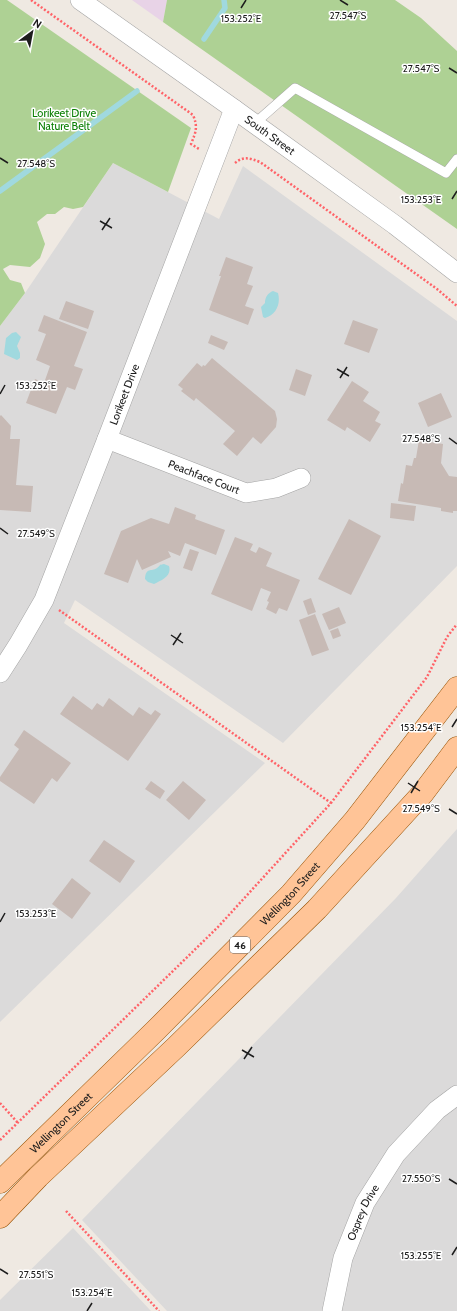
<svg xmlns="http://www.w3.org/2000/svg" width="457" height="1311" font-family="Cabin,sans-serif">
  <rect width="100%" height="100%" fill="#efe9e2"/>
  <path fill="#dbdada" d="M113,163l106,56 24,-53 214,155v245l-174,177 -208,-143 -11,23 201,140 -265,259v-696l25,-33z
    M457,829v482h-290l-85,-91 314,-322z
    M73,1228l78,83h-151v-11z"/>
  <path fill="#e8d3e7" d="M132,0h35l-4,22z"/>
  <path fill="#aed194" d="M0,0h7l184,128 -23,64 -55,-29 -30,44 -10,2 -9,-2 -9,7h-8l-10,8 8,22 -5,14 -10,9 -20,-2 -7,4 7,11 11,3 4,10 -25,33z
    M167,0h228l26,18 36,33v178l-294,-207z"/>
  <path fill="#a0d9df" d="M273,291l5,2c3,11 -2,22 -13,25l-2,-1 -2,-10 4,-4c0,-6 3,-10 8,-12z
    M16,332l5,5 -4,9 3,7v5l-3,2 -13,-6 2,-16 6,-5z
    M164,564l5,2c3,10 -7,14 -15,18l-6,-2 -3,-3c1,-12 6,-7 12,-11 6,-5 0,-2 7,-4z"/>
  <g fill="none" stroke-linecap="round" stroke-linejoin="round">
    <path stroke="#a0d9df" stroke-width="5.5" d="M204,39l21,-31 -1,-8
      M0,191l137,-100"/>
  </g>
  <path fill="#c7bab5" d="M226,257l27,10 -6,17 6,2 -8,20 9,3 -6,16 -39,-15 12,-34h-2z
    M66,301l28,10 -6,18 -29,-10z
    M44,315l43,17 -13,34 9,3 -8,21 -8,-3 -11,27 -30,-11 9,-24 9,4 6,-17 -14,-6 10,-26 -8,-3z
    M353,320l25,9 -9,24 -25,-9z
    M211,335l17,7 -4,8 -16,-7z
    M212,358l63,53 2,8 -1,8 -15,17 -8,-7 -16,19 -14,-12 12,-13 -39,-33 -2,3 -13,-10 2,-2 -5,-4 19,-22 5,4 1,-2 2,1z
    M296,369l16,6 -7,21 -16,-6z
    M352,381l17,11 -6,9 17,11 -5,9 6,3 -11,18 -23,-15 -2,4 -18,-11z
    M441,393l11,24 -24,10 -10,-24z
    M1,415l10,11 -1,13h10l-4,46 17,1 -2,26 -31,-2v-94z
    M419,440l24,4 -2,19 8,13 8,1v34h-4v2l-12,-2v-3l-43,-7 3,-18 2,1 3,-19 6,1 2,-8h2z
    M391,503l25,3 -2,15 -24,-3z
    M175,507l21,8 -1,4 30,11 -9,25 -31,-12 -5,13 -12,-5 3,6 -29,13 -5,-11 -9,24 -24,-9 17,-43 30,-13 18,6z
    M349,519l32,17 -30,59 -33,-16z
    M235,537l18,7 -3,6 6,3 3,-6 13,6 -6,13 34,14 -13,31 -8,-3 -3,6 -10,-5 3,-7 -2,-1 4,-9 -10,-4 -9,23 -41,-17z
    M190,549l9,3 -7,19 -9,-3z
    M311,598l5,14 -8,3 -5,-14z
    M339,607l7,16 -17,7 -7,-16z
    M315,614l14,36 -17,6 -13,-36z
    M338,628l3,8 -8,3 -3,-8z
    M73,696l19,14 5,-7 6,4 6,-9 24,18 6,-9 12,8 4,-5 6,4 -33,47 -68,-47z
    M24,730l47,33 -14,19 -5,-4 -18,26 -34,-23v-4l19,-28 -5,-4z
    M151,781l14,10 -5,8 -15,-10z
    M183,781l23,19 -17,20 -23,-20z
    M104,840l31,21 -15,22 -31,-22z
    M72,878l19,15 -19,26 -20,-15z"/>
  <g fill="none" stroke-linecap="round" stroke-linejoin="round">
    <g stroke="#a4a4a4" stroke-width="10">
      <path id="lane" d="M254,124l41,-36 151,85 11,-14"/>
    </g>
    <g stroke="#a4a4a4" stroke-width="20">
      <g id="street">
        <path id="s1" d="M80,0l154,109 161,116 62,48"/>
        <path id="s2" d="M107,439l139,54 30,-5 25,-10"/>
        <path id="s3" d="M0,673l18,-28 26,-45 63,-161 127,-330"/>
        <path id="s4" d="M332,1311l11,-53 22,-55 31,-49 41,-44 20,-15"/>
      </g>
    </g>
    <g stroke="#965000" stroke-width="23">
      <g id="primary">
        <path id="s5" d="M0,1182l156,-152 135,-136 64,-74 102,-132"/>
        <path d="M0,1217l38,-40 138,-130 141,-138 106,-116 34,-45"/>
      </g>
    </g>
    <path stroke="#ff6368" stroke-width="2.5" stroke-dasharray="2 2" stroke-linecap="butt" d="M31,0l162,115c5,12 3,17 -2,29l8,5
      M235,163c8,-7 15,-5 25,-1l177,127 20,17
      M59,610l272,193
      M0,1103l18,20
      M0,1140l218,-213 113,-124 96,-126 20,-40 10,-13
      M66,1211l93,100"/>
    <use href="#lane" stroke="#fff" stroke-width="9"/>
    <use href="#street" stroke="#fff" stroke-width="19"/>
    <use href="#primary" stroke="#ffc497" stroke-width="22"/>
  </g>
  <path fill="none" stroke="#1d1d1d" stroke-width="1.5" d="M340,0l8,5M241,8l5,-8M449,68l8,5M0,158l8,5M452,199l5,-8M100,221l12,7M102,230l8,-12M337,369l12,7M340,378l7,-11M0,394l5,-9M449,438l8,6M0,528l8,6M171,635l12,8M173,645l8,-12M452,727l5,-8M408,783l12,8M411,793l7,-12M449,809l8,5M0,922l5,-9M242,1050l12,7M244,1059l8,-12M449,1179l8,5M452,1255l5,-8M0,1269l8,5M87,1311l5,-8"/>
  <g text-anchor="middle" stroke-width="3" stroke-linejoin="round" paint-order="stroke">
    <rect fill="#fff" stroke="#616161" stroke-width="1" x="230" y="937" width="20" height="16" rx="3"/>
    <g font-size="10" font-weight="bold" fill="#1d1d1d">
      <text x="240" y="949">46</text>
    </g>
    <g font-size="11" fill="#0c8005" stroke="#fff">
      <text x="64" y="117">Lorikeet Drive<tspan x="64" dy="13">Nature Belt</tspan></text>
    </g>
    <g font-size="11" fill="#1d1d1d" stroke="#fff">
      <text dy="4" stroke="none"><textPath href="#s1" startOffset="233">South Street</textPath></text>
      <text dy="4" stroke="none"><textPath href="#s3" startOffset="306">Lorikeet Drive</textPath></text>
      <text dy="4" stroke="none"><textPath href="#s2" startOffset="104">Peachface Court</textPath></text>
      <text dy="4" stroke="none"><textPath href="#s5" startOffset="409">Wellington Street</textPath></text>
      <text dy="4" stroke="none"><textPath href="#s5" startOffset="85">Wellington Street</textPath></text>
      <text dy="4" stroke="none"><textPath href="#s4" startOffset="104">Osprey Drive</textPath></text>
    </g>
  </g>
  <g font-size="10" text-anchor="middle" fill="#1d1d1d" stroke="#fff" stroke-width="3" stroke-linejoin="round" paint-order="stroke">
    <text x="348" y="19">27.547°S</text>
    <text x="241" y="22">153.252°E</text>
    <text x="421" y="72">27.547°S</text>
    <text x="36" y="167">27.548°S</text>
    <text x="421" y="203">153.253°E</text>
    <text x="36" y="389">153.252°E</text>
    <text x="421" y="442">27.548°S</text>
    <text x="36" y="537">27.549°S</text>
    <text x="421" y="731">153.254°E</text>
    <text x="421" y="812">27.549°S</text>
    <text x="36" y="917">153.253°E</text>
    <text x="421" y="1182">27.550°S</text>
    <text x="421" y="1259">153.255°E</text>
    <text x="36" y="1278">27.551°S</text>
    <text x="92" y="1296">153.254°E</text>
  </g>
  <g transform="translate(32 32) rotate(32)" stroke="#ffffff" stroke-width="3" paint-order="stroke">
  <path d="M0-3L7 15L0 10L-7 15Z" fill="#1d1d1d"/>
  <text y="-6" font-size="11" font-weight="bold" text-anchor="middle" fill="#1d1d1d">N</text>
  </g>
</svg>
